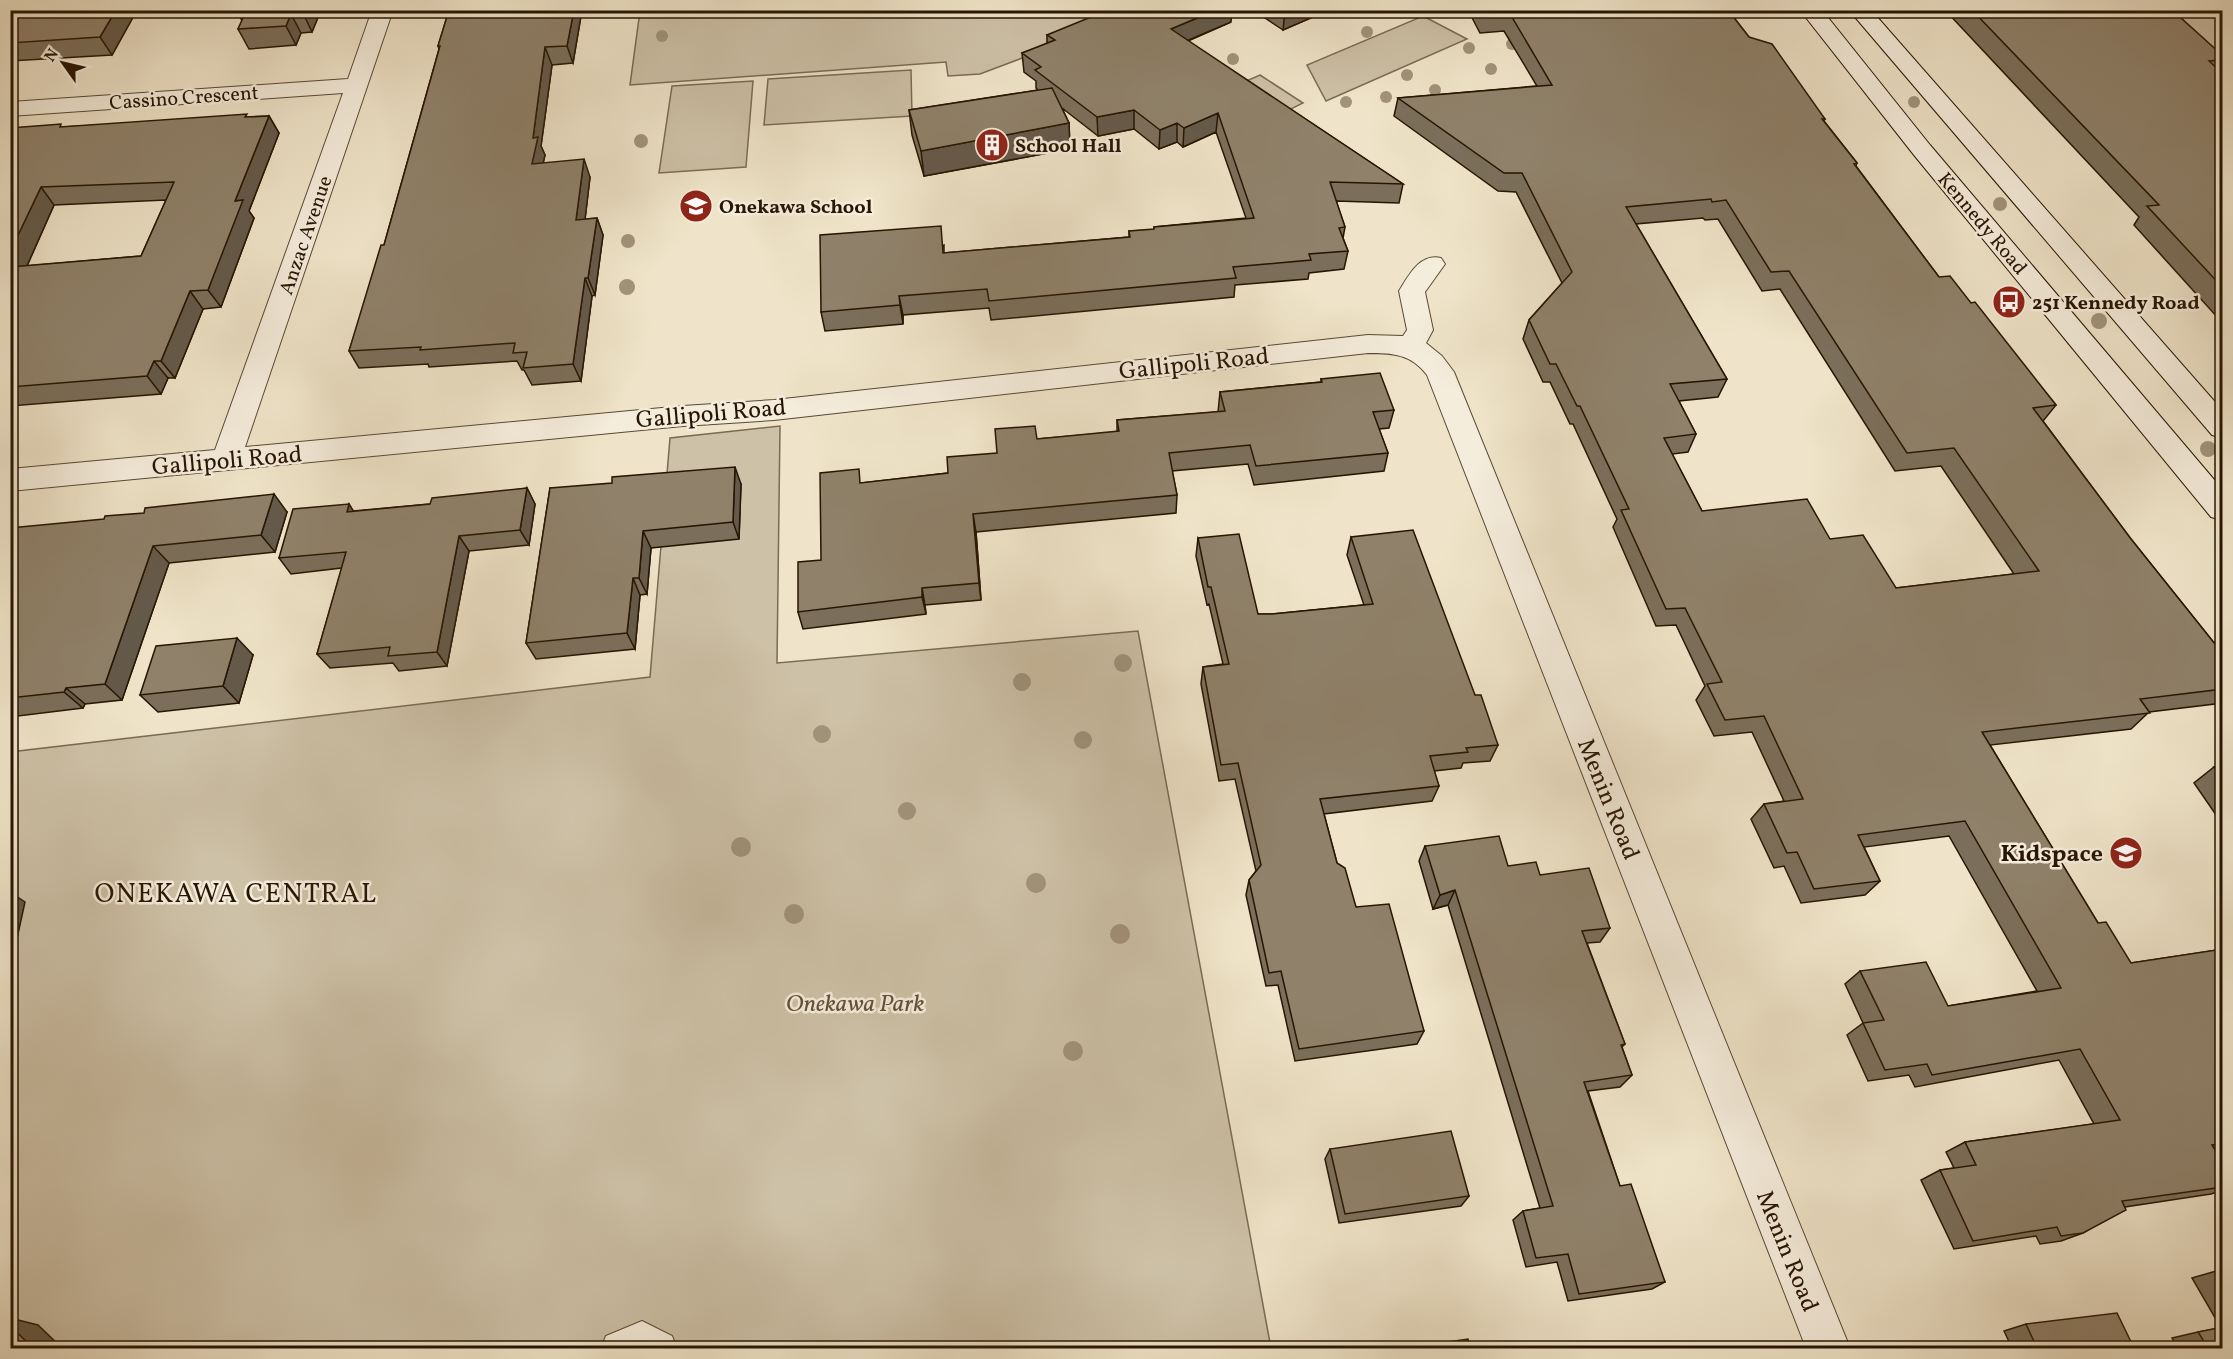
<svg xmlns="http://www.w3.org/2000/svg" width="2233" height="1359" font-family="Vollkorn,serif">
  <rect width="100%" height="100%" fill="#efe4c9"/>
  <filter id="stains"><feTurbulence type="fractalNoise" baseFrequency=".00333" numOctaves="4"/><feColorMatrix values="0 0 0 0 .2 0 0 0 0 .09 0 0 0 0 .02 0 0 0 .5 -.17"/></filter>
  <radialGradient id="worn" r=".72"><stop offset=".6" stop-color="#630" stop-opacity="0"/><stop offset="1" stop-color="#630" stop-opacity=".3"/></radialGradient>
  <path fill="#cdc1a7" stroke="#7a6b55" stroke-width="1.5" d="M640,11h507l-167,63 -32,2 -2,-14 -316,23z
    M2149,11h73v66z
    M1423,16l44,23 -141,62 -19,-36z
    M911,70l1,46 -148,9 4,-46z
    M1260,75l43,28 -24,12 -42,-30z
    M753,81l-7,86 -87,6 13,-87z
    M780,426l-3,237 361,-32 133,717h-1260l-1,-596 640,-75 20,-239z"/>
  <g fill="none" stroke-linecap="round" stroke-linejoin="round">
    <g stroke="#594934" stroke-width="2">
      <path id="lane" d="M642,1321l30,15 5,12h-76l5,-12z"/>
    </g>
    <g stroke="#594934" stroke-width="2">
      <path id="street" d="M372,10h21l-148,437 438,-41 91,-6 594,-65 35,1 4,-6 -8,-39c10,-16 21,-38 42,-33l4,6 -20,28 8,38 -7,13 16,13 12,16 396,976h-44l-379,-973c-16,-21 -34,-22 -59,-22l-594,67 -91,6 -673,65v-22l205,-19 128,-357 -333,23v-14l338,-23z"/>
    </g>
    <g stroke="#271503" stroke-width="2">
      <path id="secondary" d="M1800,10h22l108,135 292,344v31l-11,-3 -297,-362z
        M1849,10h22l351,400v28l-10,-3z"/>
    </g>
    <use href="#lane" fill="#f5eddc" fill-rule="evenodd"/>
    <use href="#street" fill="#f5eddc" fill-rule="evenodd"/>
    <use href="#secondary" fill="#f5eddc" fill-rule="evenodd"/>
  </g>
  <g fill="#a1937b">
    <circle cx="1367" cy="32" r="6"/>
    <circle cx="662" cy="36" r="6"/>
    <circle cx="1512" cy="44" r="6"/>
    <circle cx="1469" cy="48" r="6"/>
    <circle cx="1233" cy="59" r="6"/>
    <circle cx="1491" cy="69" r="6"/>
    <circle cx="1407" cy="75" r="6"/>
    <circle cx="1435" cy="90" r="6"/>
    <circle cx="1386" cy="97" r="6"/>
    <circle cx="1346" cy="102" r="6"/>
    <circle cx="1914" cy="102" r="6"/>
    <circle cx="641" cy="141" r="7"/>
    <circle cx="2000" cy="204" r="7"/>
    <circle cx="628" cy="241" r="7"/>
    <circle cx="627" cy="287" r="8"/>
    <circle cx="2099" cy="321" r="8"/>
    <circle cx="2208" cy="449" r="8"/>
    <circle cx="1123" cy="663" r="9"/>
    <circle cx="1022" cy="682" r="9"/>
    <circle cx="822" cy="734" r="9"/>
    <circle cx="1083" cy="740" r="9"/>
    <circle cx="907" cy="811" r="9"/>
    <circle cx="741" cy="847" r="10"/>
    <circle cx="1036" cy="883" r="10"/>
    <circle cx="794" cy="914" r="10"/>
    <circle cx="1120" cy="934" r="10"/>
    <circle cx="1073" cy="1051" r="10"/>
  </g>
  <path fill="#7b6f5b" stroke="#271503" stroke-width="1.5" fill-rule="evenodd" d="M10,10h127l-25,45 -102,6z
    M228,10h93l-9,22 -11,1 -5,12 -47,4 -11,-20 4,-8 -5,-10 -8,1z
    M449,10h133l-9,53 -21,2 -11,81 4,9 -2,8 47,14 -5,42 12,-1 6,17 -8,60 -3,1 -11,85 -49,4 -8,-15h-2l-5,-9 -88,6 -1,-3 -69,4 -10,-17 35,-106 55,-196 -1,-3z
    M1253,10h76l-46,20z
    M1468,10h260l21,27 76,82 -1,2 33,42 -1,3 83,111 32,26 85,102 -13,16 88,118 92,115v49l-74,9 -18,17 -141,16 108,178 33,40 92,-14v200l-7,1 7,12v28l-12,4 -86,13 -42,26 -22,8 -21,3 -4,-8 -82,13 -33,-69 19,-10 14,-2 -8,-16 19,-10 129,-18 -35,-64 -144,27 -6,-12 -41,6 -21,-46 16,-12 -18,-39 15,-13 88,35 89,-15 -88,-155 -85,11 16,34 -15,14 -64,8 -17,-37 -10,2 -23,-49 13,-15 20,-3 -32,-69 -38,4 -18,-36 9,-14 -29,-61 -20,1 -43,-99 4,-8 -44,-95h-3l-20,-42h-7l-20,-43 6,-19 33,-37 -46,-91 -18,-1 -104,-75 4,-18 139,-12 -33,-55 -24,2zM1703,218l2,2 13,-1 44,72 18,-2 115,182 46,-5 73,108 -118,14 -66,-49 -128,-28 -30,-57 16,-2 8,-18 -17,-33 39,-4 9,-18 -91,-155z
    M1945,10h227l51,46v10l-4,5 4,3v243l-5,1 -84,-93 5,-8z
    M1231,22l-43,19 215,143 -4,19 -63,-2 9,26 -2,11 5,13 -4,18 -35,4 -1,6 -73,6 -1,12 -243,23 -2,-12 -86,7v9l-78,7 -4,-19 123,-67v8l185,-16v-6l25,-1v-3l92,-9 -30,-86 -33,15 -6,-5 -18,7 -25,-20 -36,7 -36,-28 7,15 1,26 -146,27 -12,-41 -3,-25 129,-20 -2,-2v-7l-12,-9 -2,-19 25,-9v-9z
    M269,116l10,17 -30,78 5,7 -33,89 -18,2 -28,69h-7l-7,16 -151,12v-278l53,-1zM166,200l-25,56 -114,10 27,-61z
    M1321,379l73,31 -5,18 -10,1 9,24 -4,18 -130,14 -6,-21 -76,7 5,24 -1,18 -200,19 5,68 -56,5 1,9 -123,15 -5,-17 23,-52 41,-77 86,-10 49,-20 40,-14 80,-7v-12l101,-8 2,-20 101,-10z
    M741,484l-2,55 -88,9 -4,46 -7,1 -5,54 -99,10 -10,-16 24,-155z
    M527,488l8,16 -6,41 -60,6 -22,115 -48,5 -6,-8 -63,5 -13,-14 25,-86 -51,6 -12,-16 70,-54 4,7 77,-7z
    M287,512l-12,40 -106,11 -47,137 -37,4 -2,4 -73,9v-189z
    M1351,537l124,158 23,50 -8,16 -27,2 -2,5 -27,3 5,15 -7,15 -108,13 13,49 19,44 68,124 -7,13 -122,17 -17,-76 -12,1 -20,-91 3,-15 7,-9 -21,-92 -16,2 -18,-97 2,-17 20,-3 -14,-60 -2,1 -11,-49 2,-18 60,76h14l92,-9 -17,-50z
    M253,655l-14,48 -81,9 -18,-17z
    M2214,767h9v58l-29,-42z
    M1425,846l115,29 70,53 -10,14 -13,1 38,101 -3,3 10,28 -12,12 -32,4 32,95 45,96 -13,7 -84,12 -11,-39 -31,5 -13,-47 10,-9 17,-3 -92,-303 -15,4 -14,-48z
    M1330,1149l139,47 -8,10 -122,17 -14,-64z
    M2223,1269v79h-45l-6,-10 26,-6 23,-4 -29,-50z
    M2026,1324l108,24h-122l-8,-17z"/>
  <path fill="#645a4a" stroke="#271503" stroke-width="1.5" d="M116,10h21l-25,45 -12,-18z
    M304,10h17l-9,22 -9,-19z
    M574,10h8l-9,53 -6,-17z
    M1216,10h16l-1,12 -61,26 1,-19z
    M1287,10h42l-46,20 2,-19z
    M291,14l10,19 -5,12 -10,-19z
    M545,47l7,18 -11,81 4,9 -6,26 -7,-17 1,-26z
    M1134,110v19l-36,7 -1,-19z
    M1218,113l-2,19 -33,15 1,-19z
    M269,116l10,17 -30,78 5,7 -33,89 -13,-17 27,-89z
    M1069,123l1,26 -146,27 -3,-25z
    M1177,123v19l-18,7 1,-19z
    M584,159l6,18 -7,60 -7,-17z
    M41,187l13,18 -36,81 -8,-9v-25z
    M597,218l6,17 -8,60 -7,-17z
    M585,278l7,18 -11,85 -8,-17z
    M190,291l13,18 -28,69 -14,-17z
    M899,296l4,19v9l-3,-19z
    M154,361l14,17 -7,16 -14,-18z
    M735,467l6,17 -2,55 -6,-17z
    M527,488l8,16 -6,41 -9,-15z
    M274,494l13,18 -12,40 -14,-17z
    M349,504l10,16 -12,-8z
    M973,514l3,18 5,68 -2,-17z
    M643,531l8,17 -4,46 -8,-16z
    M459,536l10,15 -22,115 -10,-14z
    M153,546l16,17 -47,137 -17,-16z
    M633,578l7,17 -5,54 -8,-16z
    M922,588l3,17 1,9 -4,-17z
    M237,638l16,17 -14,48 -16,-17z
    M66,688l19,16 -2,4 -19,-16z
    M1455,890l-7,15 -15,4 7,-14z
    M10,892l15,10 -15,68z
    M10,1318l28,7 24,23h-29l-23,-22z"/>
  <path fill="#8f816a" stroke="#271503" stroke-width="1.5" fill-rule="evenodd" d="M10,10h106l-16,27 -90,6z
    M237,10h67l-1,3 -12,1 -5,12 -48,3 8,-18 -10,1z
    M449,10h125l-7,36 -22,1 -12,91 5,-1 -6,27 52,-5 -8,61 21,-2 -9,60h-3l-12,86 -50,4 4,-16 -14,1 2,-10 -95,7 1,-3 -72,4 32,-106h3l56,-199h-2z
    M1108,10h108l-45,19 232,155 -73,-2 15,45 -6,1 9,23 -39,3 2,6 -78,7 3,11 -247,23 -2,-12 -88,7 1,9 -79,7 -1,-77 121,-9 2,27 187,-16 -1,-6 25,-2v-2l100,-9 -36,-105 -34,15 -7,-5 -17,7 -26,-20 -37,7 -62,-47 6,-3 -19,-14 33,-13 -8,-5z
    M1482,10h246l21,27 23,7 53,75h-3l35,44 -3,1 85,113 11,-1 21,27 4,-1 81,103 -23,3 98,131 92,115v35l-83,10 10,14 -168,19 116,191 8,-1 25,41 92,-14v194l-11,2 11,17v25l-101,14 4,9 -43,23 -22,3 -4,-9 -84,14 -33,-71 36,-5 -11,-23 155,-22 -40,-71 -148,26 -5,-11 -42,6 -22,-47 21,-3 -24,-49 66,-9 22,44 113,-18 -96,-167 -107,14 22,46 -66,8 -17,-37 -10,1 -23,-49 39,-5 -39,-83 -39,4 -18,-36 15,-2 -37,-74 -19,1 -45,-99 8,-1 -49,-103h-3l-21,-42h-6l-21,-44 43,-48 -50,-99h-18l-106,-75 154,-13 -43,-73 -25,3zM1711,199l1,3 14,-2 45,72 18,-1 118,182 47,-5 85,123 -143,17 -33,-53 -33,4 -23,-40 -105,12 -38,-73 32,-4 -26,-50 57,-5 -101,-172z
    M1972,10h200l51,46v4l-14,1 14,13v214l-76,-82 12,-1z
    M1052,88l17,35 -148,28 -12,-41z
    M247,114l-2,3 24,-1 -34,85 8,-1 -35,90 -18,1 -29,70h-7l-7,15 -137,11v-120l131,-11 33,-74 -133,5 -31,65v-124l51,-4 -1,3z
    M1380,373l14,37 -21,2 15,41 -132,13 -6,-21 -81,8 8,42 -204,19 6,69 -57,5v9l-124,15v-50l23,-2 -1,-87 39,-4 1,14 88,-10 -1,-16 50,-4 -2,-24 40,-3 2,13 82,-8 -2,-11 108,-9 -5,-19 102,-10 -1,-3z
    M735,467l-2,55 -90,9 -4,47h-6l-6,55 -101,10 24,-155 62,-5v-6z
    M527,488l-7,42 -61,6 -22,116 -49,4 2,-9 -73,7 29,-102 -67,6 14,-49 56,-5 -2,8 83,-8 2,-6z
    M274,494l-13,41 -108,11 -48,138 -39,4 -2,4 -54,6v-170l94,-9 1,-3 39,-3 1,-5z
    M1413,530l62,165h6l17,50 -32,3 2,4 -38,4 9,30 -119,13 17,64 8,5 11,39 33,-3 35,127 -125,18 -18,-78 -12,2 -20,-93 12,-15 -23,-102 -17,2 -18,-98 26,-3 -18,-77h-3l-10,-49 41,-4 19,80h14l101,-10 -22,-67z
    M237,638l-14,48 -83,9 16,-49z
    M2214,767h9v12z
    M1499,836l9,30 28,-4 4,13 49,-7 21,60 -28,3 43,113 -4,1 11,30 -48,7 36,104 11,-2 34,98 -86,12 -11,-40 -32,4 -13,-47 30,-5 -98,-316 -15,5 -15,-49z
    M1451,1131l18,65 -124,18 -15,-65z
    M2223,1269v9l-5,-8z
    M2117,1313l17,35h-97l-11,-24z
    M10,1326l23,22h-23z
    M2223,1327v21h-15l-10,-16z
    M1468,1339l3,9h-65z"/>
  <defs>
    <g id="building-disc" transform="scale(1.725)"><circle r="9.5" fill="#8f2418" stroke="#f5eddc"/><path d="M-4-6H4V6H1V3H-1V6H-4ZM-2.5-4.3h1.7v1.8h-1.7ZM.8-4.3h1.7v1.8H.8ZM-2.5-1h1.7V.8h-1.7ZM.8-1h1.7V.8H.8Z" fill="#fff"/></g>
    <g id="school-disc" transform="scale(1.725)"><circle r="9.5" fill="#8f2418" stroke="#f5eddc"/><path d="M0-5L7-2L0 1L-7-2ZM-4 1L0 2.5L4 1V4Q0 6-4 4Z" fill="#fff"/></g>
    <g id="bus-disc" transform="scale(1.725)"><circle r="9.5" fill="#8f2418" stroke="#f5eddc"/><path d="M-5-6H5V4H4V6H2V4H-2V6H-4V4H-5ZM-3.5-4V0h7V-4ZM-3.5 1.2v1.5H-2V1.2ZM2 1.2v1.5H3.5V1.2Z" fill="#fff"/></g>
  </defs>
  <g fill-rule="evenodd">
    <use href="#building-disc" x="992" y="145"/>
    <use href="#school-disc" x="696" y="206"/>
    <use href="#bus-disc" x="2009" y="302"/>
    <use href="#school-disc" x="2126" y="853"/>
  </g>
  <g text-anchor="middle" stroke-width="5" stroke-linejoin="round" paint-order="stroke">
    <g font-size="20" fill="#271503" stroke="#f5eddc">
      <text transform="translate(184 97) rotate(-4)" y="7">Cassino Crescent</text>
      <text transform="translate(1983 223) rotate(50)" y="7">Kennedy Road</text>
      <text transform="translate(305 235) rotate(-71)" y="7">Anzac Avenue</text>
    </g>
    <g font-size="20" font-weight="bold" fill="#271503" stroke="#f5eddc" text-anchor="start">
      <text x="1015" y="152">School Hall</text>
      <text x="719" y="213">Onekawa School</text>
      <text x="2032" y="309">251 Kennedy Road</text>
    </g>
    <g font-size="24" fill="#271503" stroke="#f5eddc">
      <text transform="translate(1194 363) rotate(-6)" y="8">Gallipoli Road</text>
      <text transform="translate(711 413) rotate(-5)" y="8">Gallipoli Road</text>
      <text transform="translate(227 460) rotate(-5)" y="8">Gallipoli Road</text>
      <text transform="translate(1609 799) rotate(68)" y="8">Menin Road</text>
      <text transform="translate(1788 1251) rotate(68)" y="8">Menin Road</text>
    </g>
    <g font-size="24" font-weight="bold" fill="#271503" stroke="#f5eddc" text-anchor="end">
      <text x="2103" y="861">Kidspace</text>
    </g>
    <g font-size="24" font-style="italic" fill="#61513c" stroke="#f5eddc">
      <text x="855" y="1011">Onekawa Park</text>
    </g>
    <g font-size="27" letter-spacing="1.5" fill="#271503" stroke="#f5eddc">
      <text x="236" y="902">ONEKAWA CENTRAL</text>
    </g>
  </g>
  <rect width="2233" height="1359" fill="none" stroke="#efe4c9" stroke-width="36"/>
  <rect x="12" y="12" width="2209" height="1335" fill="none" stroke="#271503" stroke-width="3"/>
  <rect x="18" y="18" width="2197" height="1323" fill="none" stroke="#271503" stroke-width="1.5"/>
  <g transform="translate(63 63) rotate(304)" stroke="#f5eddc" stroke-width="4.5" paint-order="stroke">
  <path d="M0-4.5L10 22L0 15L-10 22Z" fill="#271503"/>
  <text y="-9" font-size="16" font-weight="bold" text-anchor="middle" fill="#271503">N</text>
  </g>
  <rect width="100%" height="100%" filter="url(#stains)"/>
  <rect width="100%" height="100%" fill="url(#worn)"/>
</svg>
